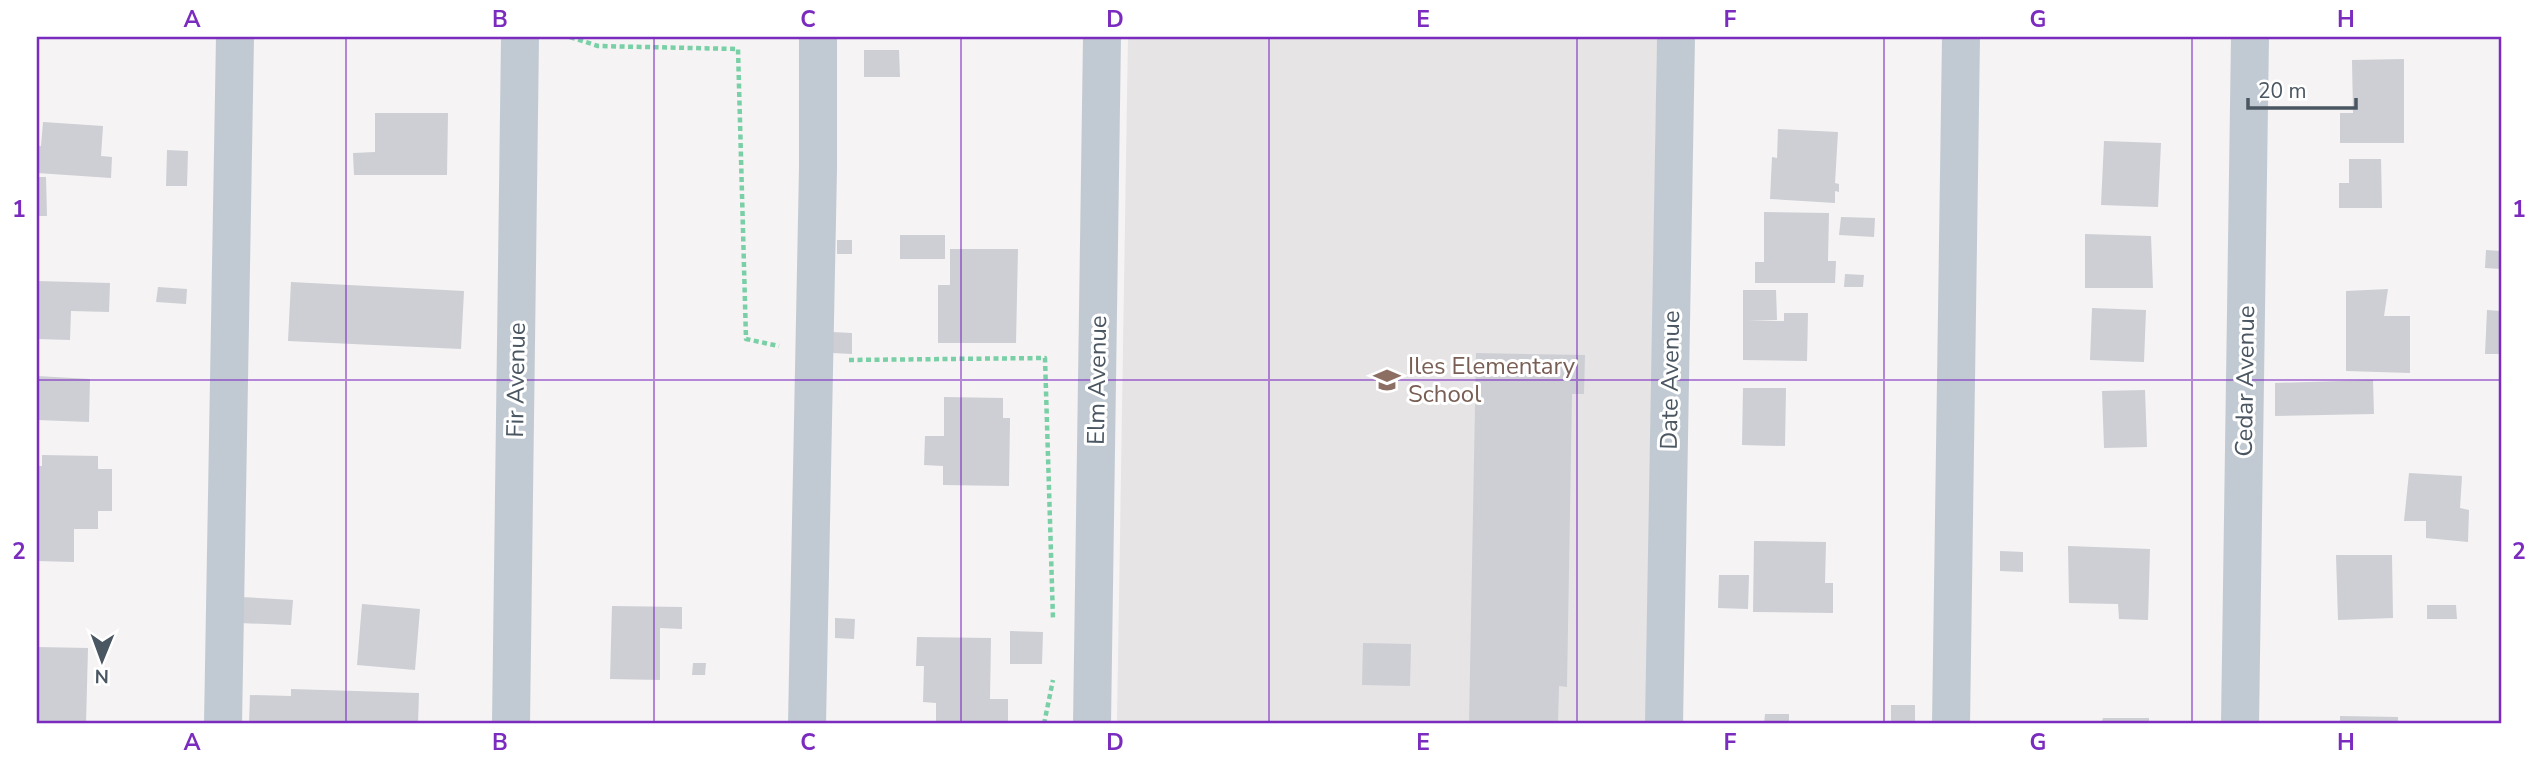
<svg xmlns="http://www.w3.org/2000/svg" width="2538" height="761" font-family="'Nunito Sans',sans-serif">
  <rect width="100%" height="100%" fill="#f5f3f3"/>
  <path fill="#e6e4e5" d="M1128,37h529l-10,687h-530z"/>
  <path fill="#cdcfd5" d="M864,50h35l1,27h-36z
    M2404,59v84h-64v-30h13l-1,-53z
    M375,113h73l-1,62h-93l-1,-22 22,-1z
    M43,122l60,4 -2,30 11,1 -1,21 -74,-5v-27h4z
    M1778,129l60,3 -3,51 4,1v8l-4,-1v12l-65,-4 2,-42 5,1z
    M2104,141l57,2 -3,64 -57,-2z
    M167,150l21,1 -1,35h-21z
    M2349,159h32l1,49h-43v-25h10z
    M37,177h9l1,39h-10z
    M1764,212l65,1 -1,48h8l-1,22h-80v-21h9z
    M1841,217l34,1 -1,19 -35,-2z
    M2085,234l66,2 2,52h-68z
    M900,235h45v24h-45z
    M837,240h15v14h-15z
    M950,249h68l-2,94h-78v-58h12z
    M2486,250l15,1v18l-16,-1z
    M1845,274l19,1 -1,12h-19z
    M37,281l73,2 -1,29 -38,-1 -1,29 -33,-1z
    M291,282l173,9 -3,58 -173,-8z
    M158,287l29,2 -1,15 -30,-2z
    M2388,289l-4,27h26v57l-64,-2v-80z
    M1743,290h33l1,30 -29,1h36v-8h24l-1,48 -64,-1z
    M2092,308l54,2 -2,52 -54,-2z
    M2487,310l14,1v43h-16z
    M832,332l20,1v21l-20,-1z
    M1476,353l109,2 -1,39h-12l-5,293 -8,-1 -1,38h-89z
    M37,376l53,3 -1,43 -52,-2z
    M2373,380l1,34 -99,2v-33z
    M1743,388h43l-1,58 -43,-1z
    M2145,390l2,57 -43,1 -2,-57z
    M944,397l59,1v20h7l-1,68 -66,-1v-19l-19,-1 1,-29h19z
    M42,455l56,1v13h14v42h-14v18h-24v33l-37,-1v-95h5z
    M2409,473l53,3 -2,32 9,2 -1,32 -42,-4v-17h-22z
    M1754,541l72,1 -1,41h8v30l-80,-1z
    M2068,546l82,3 -2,71 -29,-1 -1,-15 -49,-1z
    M2000,551l23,1v20l-23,-1z
    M2336,555h56l1,63 -55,2z
    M1719,575h30l-1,34 -30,-1z
    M241,597l52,3 -2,25 -51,-2z
    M362,604l58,5 -5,61 -58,-5z
    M2427,605h29l1,14h-30z
    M612,606l70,1v22l-22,-1v52l-50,-1z
    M835,618l20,1 -1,20 -19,-1z
    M1010,631l33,1 -1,32h-32z
    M917,637l74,1 -1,61h18v25h-72v-21l-13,-1 1,-36h-8z
    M1363,643l48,1 -1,42 -48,-1z
    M37,647l51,1 -2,76h-47v-3l-2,-1z
    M693,663h13l-1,12h-13z
    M291,689l128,4 -1,31h-169l1,-29 41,1z
    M1891,705h24v19h-24z
    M1765,714h24v10h-25z
    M2340,716l58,1v7h-58z
    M2103,718h46v6h-48z"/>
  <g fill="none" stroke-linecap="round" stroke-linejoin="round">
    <path stroke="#7ad0a6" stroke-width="4.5" stroke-dasharray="5 3.5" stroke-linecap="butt" d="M570,37l28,9 140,3 8,290 33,7
      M849,360l196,-2 8,261
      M1044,724l9,-44"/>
    <path stroke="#c1cad2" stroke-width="38" d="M223,724l12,-687
      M511,724l9,-687
      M807,724l11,-556v-131
      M1092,724l10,-687
      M1664,724l12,-687
      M1951,724l10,-687
      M2240,724l10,-687"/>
  </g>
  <path fill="none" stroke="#7b2cbf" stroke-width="2" stroke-opacity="0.55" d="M346,37v687M654,37v687M961,37v687M1269,37v687M1577,37v687M1884,37v687M2192,37v687M37,380h2464"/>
  <defs>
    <g id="school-bare" transform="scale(2.1)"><path d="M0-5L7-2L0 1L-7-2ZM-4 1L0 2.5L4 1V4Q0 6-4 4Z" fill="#8d6e63" stroke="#fff" stroke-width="2.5" paint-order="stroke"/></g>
  </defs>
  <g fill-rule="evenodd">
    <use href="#school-bare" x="1387" y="380"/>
  </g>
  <g text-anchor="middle" stroke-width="6" stroke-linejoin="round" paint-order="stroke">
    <g font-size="24" fill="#785e54" stroke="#fff" text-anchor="start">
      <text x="1408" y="374">Iles Elementary<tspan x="1408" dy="28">School</tspan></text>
    </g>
    <g font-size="24" fill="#4a5661" stroke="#fff">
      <text transform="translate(516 380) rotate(-89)" y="8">Fir Avenue</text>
      <text transform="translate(1097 380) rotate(-89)" y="8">Elm Avenue</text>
      <text transform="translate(1670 380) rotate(-89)" y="8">Date Avenue</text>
      <text transform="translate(2245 381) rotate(-89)" y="8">Cedar Avenue</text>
    </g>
  </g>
  <rect width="2538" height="761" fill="none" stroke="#ffffff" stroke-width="77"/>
  <g transform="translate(102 660) rotate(181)" stroke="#ffffff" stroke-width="5" paint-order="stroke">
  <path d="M0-5L12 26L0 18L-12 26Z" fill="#4a5661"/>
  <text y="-10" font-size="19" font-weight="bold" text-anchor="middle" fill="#4a5661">N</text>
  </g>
  <path d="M2248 98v10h108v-10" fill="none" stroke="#4a5661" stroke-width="3.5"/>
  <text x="2258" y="98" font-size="21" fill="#4a5661" stroke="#ffffff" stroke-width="5" paint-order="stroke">20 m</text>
  <rect x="38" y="38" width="2462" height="684" fill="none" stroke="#7b2cbf" stroke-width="2.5"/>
  <g font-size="23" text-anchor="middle" font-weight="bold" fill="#7b2cbf">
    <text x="192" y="27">A</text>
    <text x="500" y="27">B</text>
    <text x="808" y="27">C</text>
    <text x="1115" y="27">D</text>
    <text x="1423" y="27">E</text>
    <text x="1730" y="27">F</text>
    <text x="2038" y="27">G</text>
    <text x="2346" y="27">H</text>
    <text x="19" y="217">1</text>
    <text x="2519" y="217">1</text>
    <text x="19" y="559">2</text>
    <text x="2519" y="559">2</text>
    <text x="192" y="750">A</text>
    <text x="500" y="750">B</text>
    <text x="808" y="750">C</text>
    <text x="1115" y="750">D</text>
    <text x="1423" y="750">E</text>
    <text x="1730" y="750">F</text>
    <text x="2038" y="750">G</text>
    <text x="2346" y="750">H</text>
  </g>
</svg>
